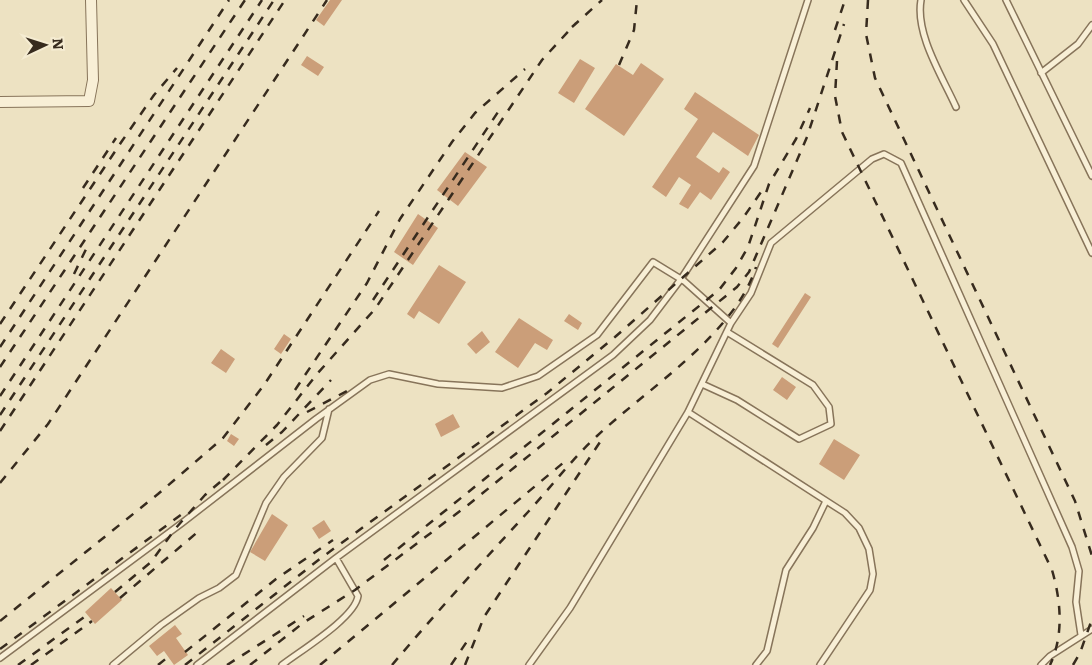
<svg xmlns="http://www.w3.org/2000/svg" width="1092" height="665" font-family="Literata,serif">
  <rect width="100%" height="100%" fill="#ede2c2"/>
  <path fill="#cb9e79" d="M330,0h12l-18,26 -8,-6z
    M307,56l17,11 -6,9 -17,-11z
    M580,59l15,9 -21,35 -16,-10z
    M641,63l23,16 -40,57 -39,-27 31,-45 17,11z
    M695,92l64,43 -11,21 -35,-24 -17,25 23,16 4,-6 7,5 -19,28 -11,-8 -12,17 -9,-5 12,-19 -12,-8 -13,20 -14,-10 46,-68 -14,-10z
    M465,152l22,15 -29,39 -21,-16z
    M418,214l20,14 -25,37 -19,-13z
    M439,265l27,17 -27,42 -20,-13 -5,8 -7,-5z
    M805,293l6,4 -33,51 -6,-4z
    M569,314l13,9 -4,7 -14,-9z
    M519,318l34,22 -6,10 -12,-7 -17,25 -23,-16z
    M482,331l8,11 -14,12 -9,-10z
    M284,334l7,5 -10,15 -7,-5z
    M221,349l14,10 -9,14 -15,-10z
    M782,377l14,10 -9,13 -14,-10z
    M453,414l7,13 -19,10 -6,-13z
    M231,434l8,5 -5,7 -7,-5z
    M834,439l26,16 -16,25 -25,-16z
    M272,514l16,11 -23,36 -15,-9z
    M324,520l7,11 -12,8 -7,-11z
    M111,588l11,12 -27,24 -10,-12z
    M175,625l7,9 -6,4 12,17 -14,10 -10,-14 -7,5 -8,-10z"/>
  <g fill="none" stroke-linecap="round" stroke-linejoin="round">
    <g stroke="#87745a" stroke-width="8">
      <path id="lane" d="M921,0c-6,34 21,76 35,107
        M964,0l29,44 99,209
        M1006,0l86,176
        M1041,73l37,-29 14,-19
        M702,384l35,16 62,39 32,-15 -2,-17 -16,-22 -86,-53
        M688,412l157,101 14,15 10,21 4,25 -3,16 -50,75
        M336,558l277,-203 37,-35 31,-41 73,-113 54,-166
        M0,658l182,-135 134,-104 54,-39 19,-6 49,10 64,4 36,-12 59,-41 56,-73 31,19 47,42
        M113,665l48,-40 38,-27 20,-10 17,-13 30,-72 18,-26 38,-39 7,-29
        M197,665l139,-107 22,38c-3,22 -58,55 -76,69
        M529,665l41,-57 118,-196 43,-89 20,-30 20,-50 101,-84 12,-5 17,9 171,384 7,24 -3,31 5,33
        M756,665l11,-14 19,-81 27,-42 13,-27
        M1041,665l9,-9 42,-27"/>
    </g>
    <g stroke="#87745a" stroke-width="12">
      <path id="street" d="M0,102l89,-1 4,-21 -2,-80"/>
    </g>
    <use href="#lane" stroke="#f8efd6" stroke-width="5"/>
    <use href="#street" stroke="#f8efd6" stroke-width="10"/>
    <path stroke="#372b1e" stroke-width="2.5" stroke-dasharray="9 9" stroke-linecap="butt" d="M868,0l-2,34 9,44 200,423 17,55
      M572,27l30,-27
      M835,30l10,-30
      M837,61l-2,35 7,36 210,438c9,31 12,65 -2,95
      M619,65l15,-35 3,-30
      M83,188l33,-50
      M74,274l15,-31
      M373,300l127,-191
      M0,324l122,-183 32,-46 23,-27
      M0,347l229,-347
      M0,367l245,-367
      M295,390l72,-107 33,-64 52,-77 23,-29 50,-44
      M0,396l262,-396
      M307,412l40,-21
      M0,415l274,-415
      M0,431l285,-431
      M266,445l16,-13 49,-52
      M223,480l54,-55 40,-51 58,-65 167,-249 34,-37
      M0,483l48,-59 279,-424
      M384,560l335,-270 17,-22 12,-21 21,-63 27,-45 14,-31
      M115,592l36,-30 24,-33 30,-34 22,-19
      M120,598l80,-68
      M0,621l158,-127 65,-56 41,-53 115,-174
      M0,649l182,-135
      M185,652l91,-73 57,-39
      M18,665l69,-50
      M31,665l61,-44
      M158,665l10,-8
      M185,665l136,-107 226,-165 68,-56 108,-95 20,-24 18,-26
      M227,665l77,-49
      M250,665l53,-42 52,-33 113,-85 269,-218 12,-15 58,-135 37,-113
      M320,665l249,-207
      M392,665c44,-52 90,-103 136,-153 23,-25 44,-53 69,-76 50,-47 138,-102 159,-169
      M451,665l19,-28
      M465,665l19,-48 120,-181
      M1073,665l7,-12 12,-34"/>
  </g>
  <g transform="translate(45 45) rotate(86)" stroke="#f5ecd2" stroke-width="4" paint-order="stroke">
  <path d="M0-4L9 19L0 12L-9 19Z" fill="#372b1e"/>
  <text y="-8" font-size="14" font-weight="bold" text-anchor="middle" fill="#372b1e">N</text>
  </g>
</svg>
